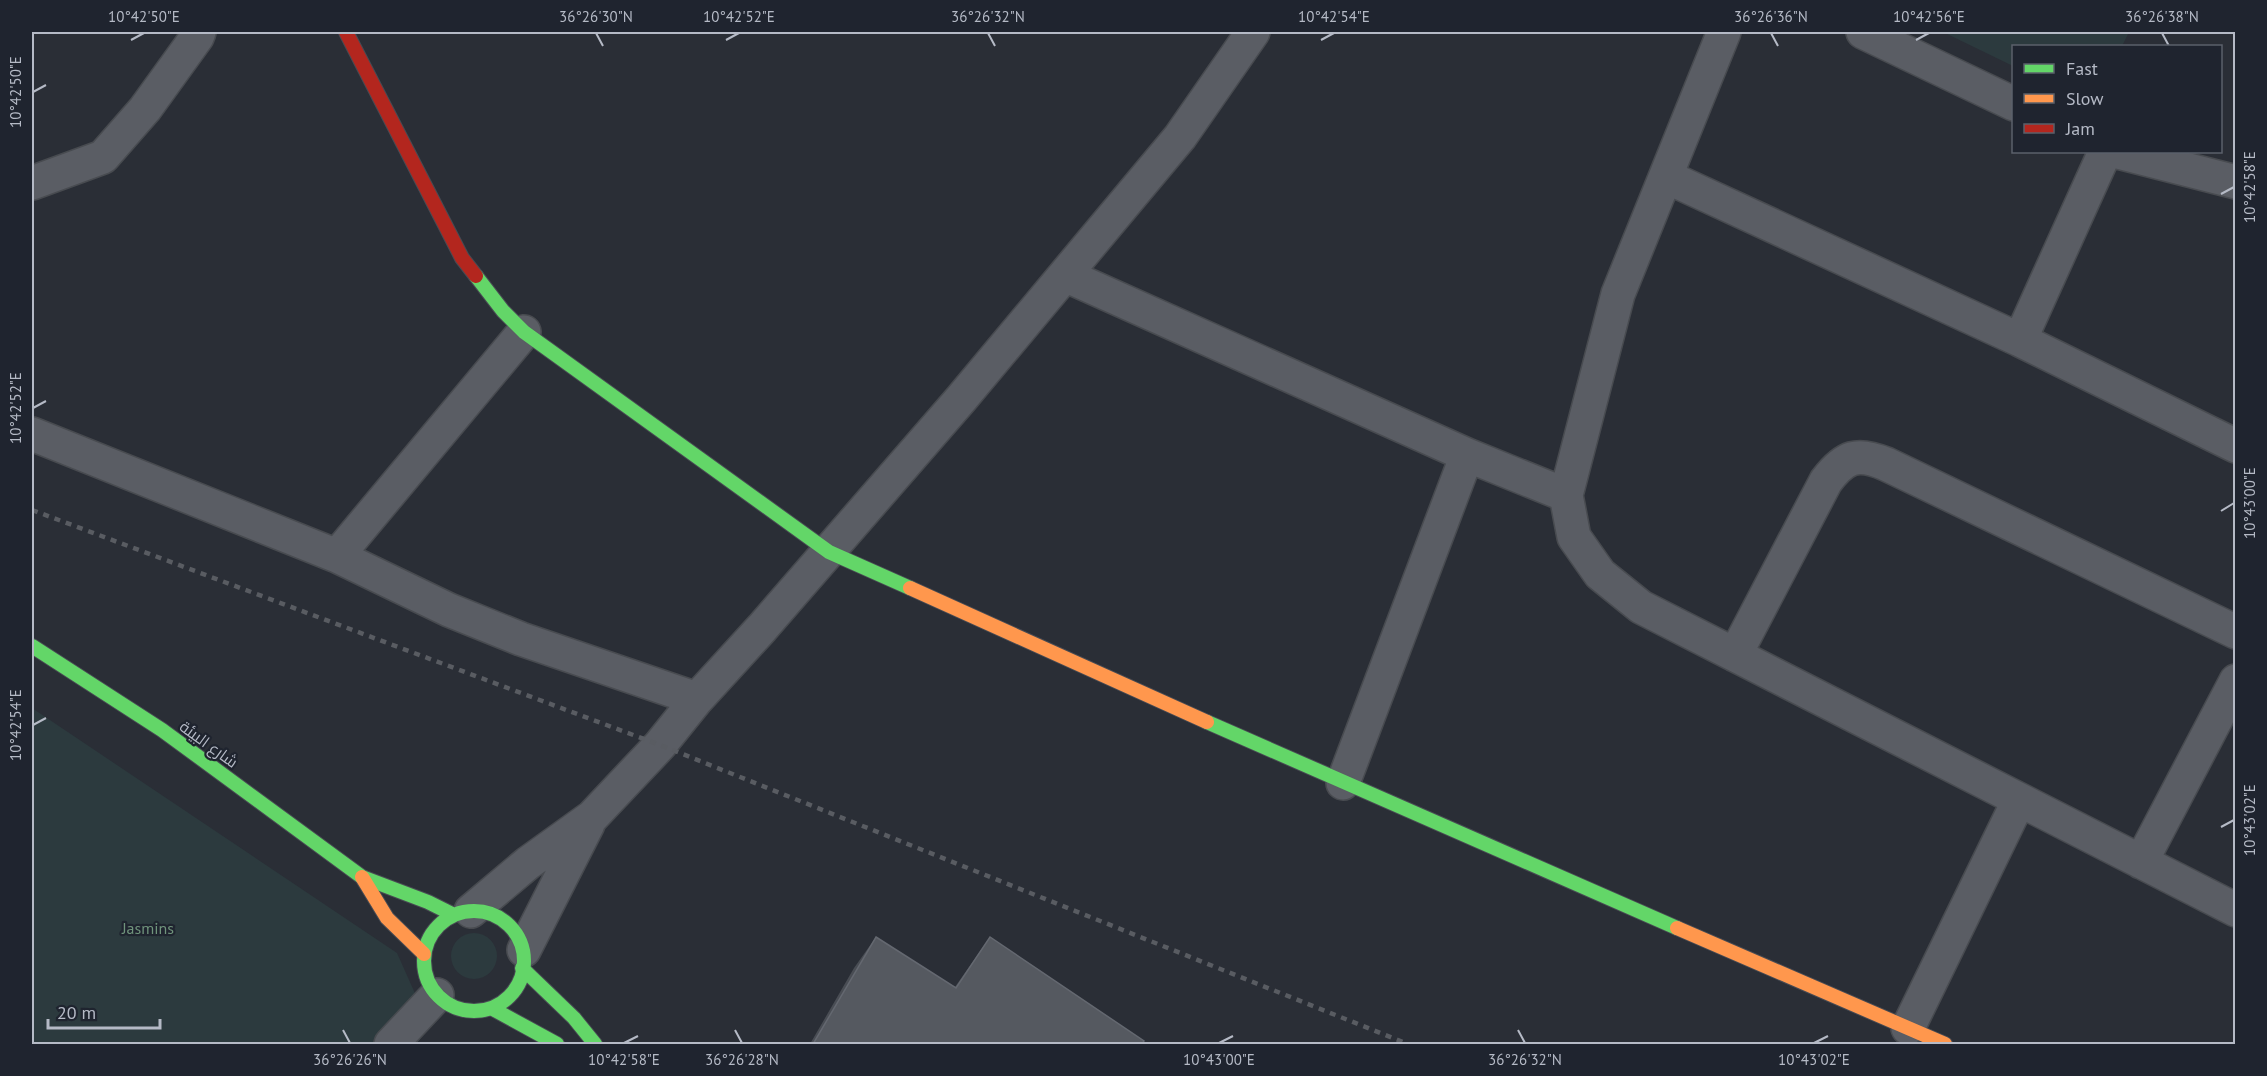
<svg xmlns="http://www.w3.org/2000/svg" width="2267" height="1076" font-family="'PT Sans',Cairo,sans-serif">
  <rect width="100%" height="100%" fill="#2a2e36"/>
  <path fill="#2c3a3e" d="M1943,32h186l-7,14h-108l-1,20z
    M32,708l365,245 33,74 -14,17h-384z
    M451 956a23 23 0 1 1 46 0a23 23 0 1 1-46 0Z"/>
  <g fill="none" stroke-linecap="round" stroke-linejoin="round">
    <g stroke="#484b50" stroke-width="36">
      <path id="street" d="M1724,32l-106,262 -52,201 8,42 26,37 41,33 595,303
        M1863,32l151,72
        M2118,152l118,30
        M1667,177l353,163 216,106
        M32,183l71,-26 42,-48 52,-72 2,-5
        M1065,275l402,180 99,40
        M2020,340l85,-188
        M32,434l305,122 112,54 72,29 176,60
        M337,556l187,-224
        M1735,655l91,-174c19,-25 31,-29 60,-17l350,168
        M1343,783l124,-328
        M2141,862l95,-181
        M471,911l57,-48 64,-46 68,-72 37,-46 65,-71 199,-229 219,-262 73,-105
        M524,950l64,-126
        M1908,1028l111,-228
        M391,1044l46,-49"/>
    </g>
    <g stroke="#484b53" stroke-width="16">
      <path id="fast" d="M476,276l27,35 21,21 305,220 81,36
        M32,646l130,84 200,147 66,25 26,13
        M1207,722l470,206
        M424 961a50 50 0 1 1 100 0a50 50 0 1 1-100 0Z
        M522,968l52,50 21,26
        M493,1009l64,35"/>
    </g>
    <g stroke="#484b53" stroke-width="16">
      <path id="slow" d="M910,588l297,134
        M362,877l25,41 37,36
        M1677,928l268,116"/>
    </g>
    <g stroke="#484b53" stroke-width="16">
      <path id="jam" d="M346,32l116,226 14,18"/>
    </g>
    <use href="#street" stroke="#5a5d64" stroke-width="33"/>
    <use href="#fast" stroke="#63d668" stroke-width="14"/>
    <use href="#slow" stroke="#ff974d" stroke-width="14"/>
    <use href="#jam" stroke="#b3261e" stroke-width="14"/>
    <path stroke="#595c62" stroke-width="4.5" stroke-dasharray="6 6" stroke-linecap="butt" d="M32,510l628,235 748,299"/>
  </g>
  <path fill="#494d54" d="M876,937l79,50 35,-50 152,107h-332l44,-76z"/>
  <path fill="#555960" stroke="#646870" stroke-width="1.5" d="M876,937l80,51 34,-51 154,104 -2,3h-329z"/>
  <path fill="none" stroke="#b5bac6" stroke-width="2" d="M596,33l7,13M988,33l7,13M1771,33l7,13M2162,33l7,13M131,40l13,-7M726,40l13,-7M1321,40l13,-7M1916,40l13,-7M33,92l13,-7M2221,194l13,-7M33,408l13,-7M2221,511l13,-8M33,725l13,-7M2221,827l13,-7M343,1030l7,13M735,1030l7,13M1518,1030l7,13M624,1043l14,-7M1219,1043l14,-7M1814,1043l14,-7"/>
  <g text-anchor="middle" stroke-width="4.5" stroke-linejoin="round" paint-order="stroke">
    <g font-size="16" fill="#b5bac6" stroke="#1f242f">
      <text transform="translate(209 744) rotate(36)" y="6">شارع البيئة</text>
    </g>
    <g font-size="16" fill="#70947c" stroke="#1f242f">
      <text x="148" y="934">Jasmins</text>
    </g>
  </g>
  <rect width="2267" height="1076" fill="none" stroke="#1f242f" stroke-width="66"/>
  <rect x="2012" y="45" width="210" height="108" fill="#1f242f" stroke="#5b606b" stroke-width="1.5"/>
  <rect x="2024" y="64" width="30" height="9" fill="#63d668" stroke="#5b606b" stroke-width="1.5"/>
  <text x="2066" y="75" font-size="18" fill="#b5bac6">Fast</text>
  <rect x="2024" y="94" width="30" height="9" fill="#ff974d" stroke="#5b606b" stroke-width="1.5"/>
  <text x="2066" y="105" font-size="18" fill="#b5bac6">Slow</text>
  <rect x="2024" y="124" width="30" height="9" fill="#b3261e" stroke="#5b606b" stroke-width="1.5"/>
  <text x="2066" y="135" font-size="18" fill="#b5bac6">Jam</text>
  <path d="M48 1019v9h112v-9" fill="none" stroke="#b5bac6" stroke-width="3"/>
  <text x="57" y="1019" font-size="18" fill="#b5bac6" stroke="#1f242f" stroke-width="4.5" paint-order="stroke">20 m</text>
  <rect x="33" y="33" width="2201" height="1010" fill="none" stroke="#b5bac6" stroke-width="2"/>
  <g font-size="15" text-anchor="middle" fill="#b5bac6">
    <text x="144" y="22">10°42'50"E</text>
    <text x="596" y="22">36°26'30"N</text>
    <text x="739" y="22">10°42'52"E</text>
    <text x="988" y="22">36°26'32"N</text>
    <text x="1334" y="22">10°42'54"E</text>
    <text x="1771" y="22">36°26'36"N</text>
    <text x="1929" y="22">10°42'56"E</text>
    <text x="2162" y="22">36°26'38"N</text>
    <text transform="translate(16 92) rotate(-90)" y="5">10°42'50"E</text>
    <text transform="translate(2250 187) rotate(-90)" y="5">10°42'58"E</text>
    <text transform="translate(16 408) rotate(-90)" y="5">10°42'52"E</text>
    <text transform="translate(2250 503) rotate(-90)" y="5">10°43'00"E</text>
    <text transform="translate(16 725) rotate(-90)" y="5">10°42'54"E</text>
    <text transform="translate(2250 820) rotate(-90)" y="5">10°43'02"E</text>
    <text x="350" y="1065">36°26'26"N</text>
    <text x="624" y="1065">10°42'58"E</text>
    <text x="742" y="1065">36°26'28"N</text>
    <text x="1219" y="1065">10°43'00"E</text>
    <text x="1525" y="1065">36°26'32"N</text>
    <text x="1814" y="1065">10°43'02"E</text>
  </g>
</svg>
